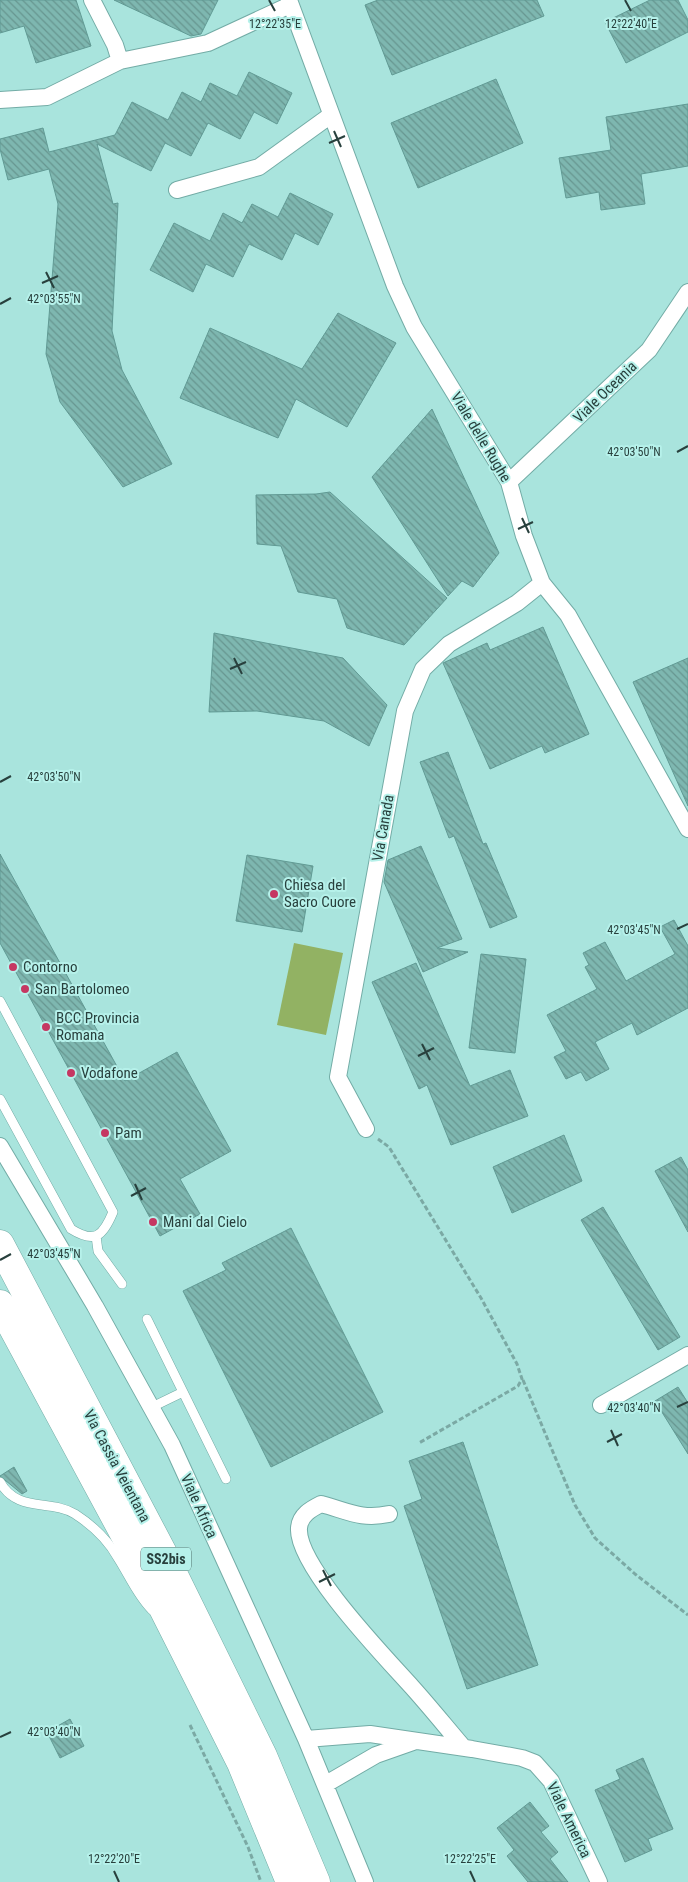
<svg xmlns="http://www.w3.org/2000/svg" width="688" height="1882" font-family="'Roboto Condensed',sans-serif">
  <defs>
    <pattern id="building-back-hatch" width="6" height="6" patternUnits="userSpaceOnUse" patternTransform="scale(1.25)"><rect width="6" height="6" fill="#7eb7b0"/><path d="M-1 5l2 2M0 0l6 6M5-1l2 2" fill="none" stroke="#679690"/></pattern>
  </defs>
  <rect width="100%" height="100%" fill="#a9e4dd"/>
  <path fill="#92b263" d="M294,943l49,10 -17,82 -49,-10z"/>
  <path fill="url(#building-back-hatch)" stroke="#619a94" d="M0,0h76l15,46 -55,17 -12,-37 -24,7z
    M114,0h104l-17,34 -10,2z
    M378,0h159l7,16 -152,59 -27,-70z
    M650,0h28l10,20v12l-62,31 -21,-41z
    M249,72l43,21 -15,31 -23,-12 -14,27 -32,-16 -17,33 -26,-13 -14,28 -54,-27 16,60 5,-1 -6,128 10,39 50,94 -49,23 -63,-85 -14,-48 12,-150 -9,-35 -41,11 -8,-31v-10l43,-11 6,24 66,-17 17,-33 36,18 14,-28 19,10 9,-19 27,13z
    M496,79l27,64 -105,45 -27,-65z
    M688,104v62l-47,8 4,30 -44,6 -2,-18 -33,6 -7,-40 52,-8 -5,-33z
    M290,193l43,21 -15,31 -23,-12 -13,27 -33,-16 -16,33 -27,-13 -13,28 -43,-22 24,-47 36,18 13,-28 19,10 10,-19 26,13z
    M338,313l58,30 -49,84 -51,-28 -18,39 -98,-40 30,-70 92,41z
    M432,409l67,144 -26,34 -11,-6 -14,15 -76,-119z
    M330,492l117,106 -43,47 -57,-17 -10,-29 -39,-7 -17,-46 -24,-2 -1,-49 60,-1z
    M543,627l46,107 -44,19 -3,-7 -52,23 -47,-106 44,-20 3,7z
    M214,633l129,25 44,47 -18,41 -45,-25 -67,-10 -48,1z
    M688,658v148l-55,-124z
    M448,752l35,92 3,-1 31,74 -27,11 -36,-92 -5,2 -29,-76z
    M421,846l41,93 -25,9 31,4 -45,20 -39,-90 4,-22z
    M0,854l125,227 52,-29 54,99 -51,28 20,35 -40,22 -160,-293z
    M247,855l66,11 -11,66 -66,-11z
    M674,920l14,26v62l-51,27 -5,-12 -37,19 14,27 -23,12 -5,-9 -15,7 -12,-22 12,-6 -19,-36 50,-26 -12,-22 4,-2 -6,-12 22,-11 21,39 49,-27 -15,-27z
    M481,954l45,5 -11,94 -46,-5z
    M416,963l54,123 40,-16 18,46 -77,29 -24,-60 -8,4 -47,-107z
    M564,1135l18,46 -70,32 -19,-46z
    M681,1157l7,13v62l-33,-61z
    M603,1207l77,130 -22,13 -77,-130z
    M291,1228l92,184 -112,55 -88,-176 43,-21 -4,-7z
    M678,1387l10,16v51l-33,-53z
    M463,1442l75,223 -71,24 -63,-183 18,-7 -13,-38z
    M14,1467l13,24 -5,3 -22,-18z
    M70,1719l14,27 -24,12 -13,-26z
    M643,1758l30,71 -25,10 4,11 -27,12 -30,-72 25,-11 -4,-9z
    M530,1802l19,24 -8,6 17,20 -8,7 18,23h-40l-21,-26 7,-6 -17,-22z"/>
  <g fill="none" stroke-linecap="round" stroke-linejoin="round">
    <g stroke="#73aca6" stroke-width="10">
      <path id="lane" d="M0,1001l113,211c-10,24 -18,32 -42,17l-71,-130
        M96,1236l2,15 24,33
        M147,1319l79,160
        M152,1407l31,-15
        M0,1482c17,31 50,17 75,32 17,11 33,26 43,44 11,17 19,37 34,52"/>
    </g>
    <g stroke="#73aca6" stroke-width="18">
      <path id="street" d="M92,0l23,45 5,16
        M289,0l106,286 19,41 95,155 15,54 18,47 26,32 120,214
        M0,100l47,-3 73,-36 88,-18 82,-38
        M177,190l82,-23 72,-52
        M509,482l140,-132 39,-58
        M366,1129l-28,-52 67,-366 18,-42 26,-25 68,-41 25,-20
        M0,1146l95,160 77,139 134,294 59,143
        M601,1405l87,-50
        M389,1514c-28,6 -41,-3 -68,-10 -10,5 -21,11 -22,24 -3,37 87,130 113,159 18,20 34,40 52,61
        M306,1739l64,-5 102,15 50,9 13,5 16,18 48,101
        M326,1784l50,-29 37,-13"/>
    </g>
    <g stroke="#73aca6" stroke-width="29">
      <path id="highway" d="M0,1244l165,313 98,199 53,126
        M0,1304l142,263 99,196 49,119"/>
    </g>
    <path stroke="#7ba9a4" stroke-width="3" stroke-dasharray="5 2.5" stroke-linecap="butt" d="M378,1139l11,8 92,151 36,66 5,15 -4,7 -99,57
      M523,1380l52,125 20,33 40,36 53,41
      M190,1725l58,122 13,35"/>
    <use href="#lane" stroke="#fff" stroke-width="9"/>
    <use href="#street" stroke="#fff" stroke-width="16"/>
    <use href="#highway" stroke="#fff" stroke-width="28"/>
  </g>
  <path fill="none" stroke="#28403d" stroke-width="2" d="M269,0l6,11M625,0l6,11M334,131l7,16M329,143l16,-7M46,272l8,16M42,283l16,-7M0,304l11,-6M677,452l11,-6M522,518l7,15M518,529l15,-7M234,658l8,16M230,669l16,-7M0,782l11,-6M677,929l11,-5M422,1044l8,16M418,1056l16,-8M135,1184l7,16M131,1196l15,-8M0,1260l11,-6M677,1407l11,-5M611,1430l7,16M607,1442l15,-8M323,1570l8,16M319,1582l16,-8M0,1737l11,-5M114,1871l5,11M470,1871l5,11"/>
  <g fill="#c53762" stroke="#b6f1ea" stroke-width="2">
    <circle cx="274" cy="894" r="5"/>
    <circle cx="13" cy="967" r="5"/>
    <circle cx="25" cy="989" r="5"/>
    <circle cx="46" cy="1027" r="5"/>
    <circle cx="71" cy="1073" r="5"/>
    <circle cx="105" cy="1133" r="5"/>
    <circle cx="153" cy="1222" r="5"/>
  </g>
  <g text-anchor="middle" stroke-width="4" stroke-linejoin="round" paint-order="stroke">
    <rect fill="#b6f1ea" stroke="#537571" stroke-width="1" x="141" y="1547.5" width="50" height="23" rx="4"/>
    <g font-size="14" font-weight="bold" fill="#28403d">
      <text x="166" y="1564">SS2bis</text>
    </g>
    <g font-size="15" fill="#28403d" stroke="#b6f1ea">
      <text transform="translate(605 392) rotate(-44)" y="5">Viale Oceania</text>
      <text transform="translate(481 437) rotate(59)" y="5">Viale delle Rughe</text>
      <text transform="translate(383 828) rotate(-80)" y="5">Via Canada</text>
      <text transform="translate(117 1466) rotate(62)" y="5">Via Cassia Veientana</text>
      <text transform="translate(199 1506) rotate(66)" y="5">Viale Africa</text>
      <text transform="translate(569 1820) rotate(64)" y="5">Viale America</text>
    </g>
    <g font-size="15" fill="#28403d" stroke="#b6f1ea" text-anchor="start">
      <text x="284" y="890">Chiesa del<tspan x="284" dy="17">Sacro Cuore</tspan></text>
      <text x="23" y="972">Contorno</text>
      <text x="35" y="994">San Bartolomeo</text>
      <text x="56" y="1023">BCC Provincia<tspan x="56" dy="17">Romana</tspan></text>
      <text x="81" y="1078">Vodafone</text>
      <text x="115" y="1138">Pam</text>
      <text x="163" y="1227">Mani dal Cielo</text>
    </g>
  </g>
  <g font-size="12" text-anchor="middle" fill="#28403d" stroke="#b6f1ea" stroke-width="4" stroke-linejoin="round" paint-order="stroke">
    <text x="275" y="28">12°22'35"E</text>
    <text x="631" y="28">12°22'40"E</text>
    <text x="54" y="303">42°03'55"N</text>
    <text x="634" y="456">42°03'50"N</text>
    <text x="54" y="781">42°03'50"N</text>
    <text x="634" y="934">42°03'45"N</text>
    <text x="54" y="1258">42°03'45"N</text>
    <text x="634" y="1412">42°03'40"N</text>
    <text x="54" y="1736">42°03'40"N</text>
    <text x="114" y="1863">12°22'20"E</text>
    <text x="470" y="1863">12°22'25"E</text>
  </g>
</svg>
